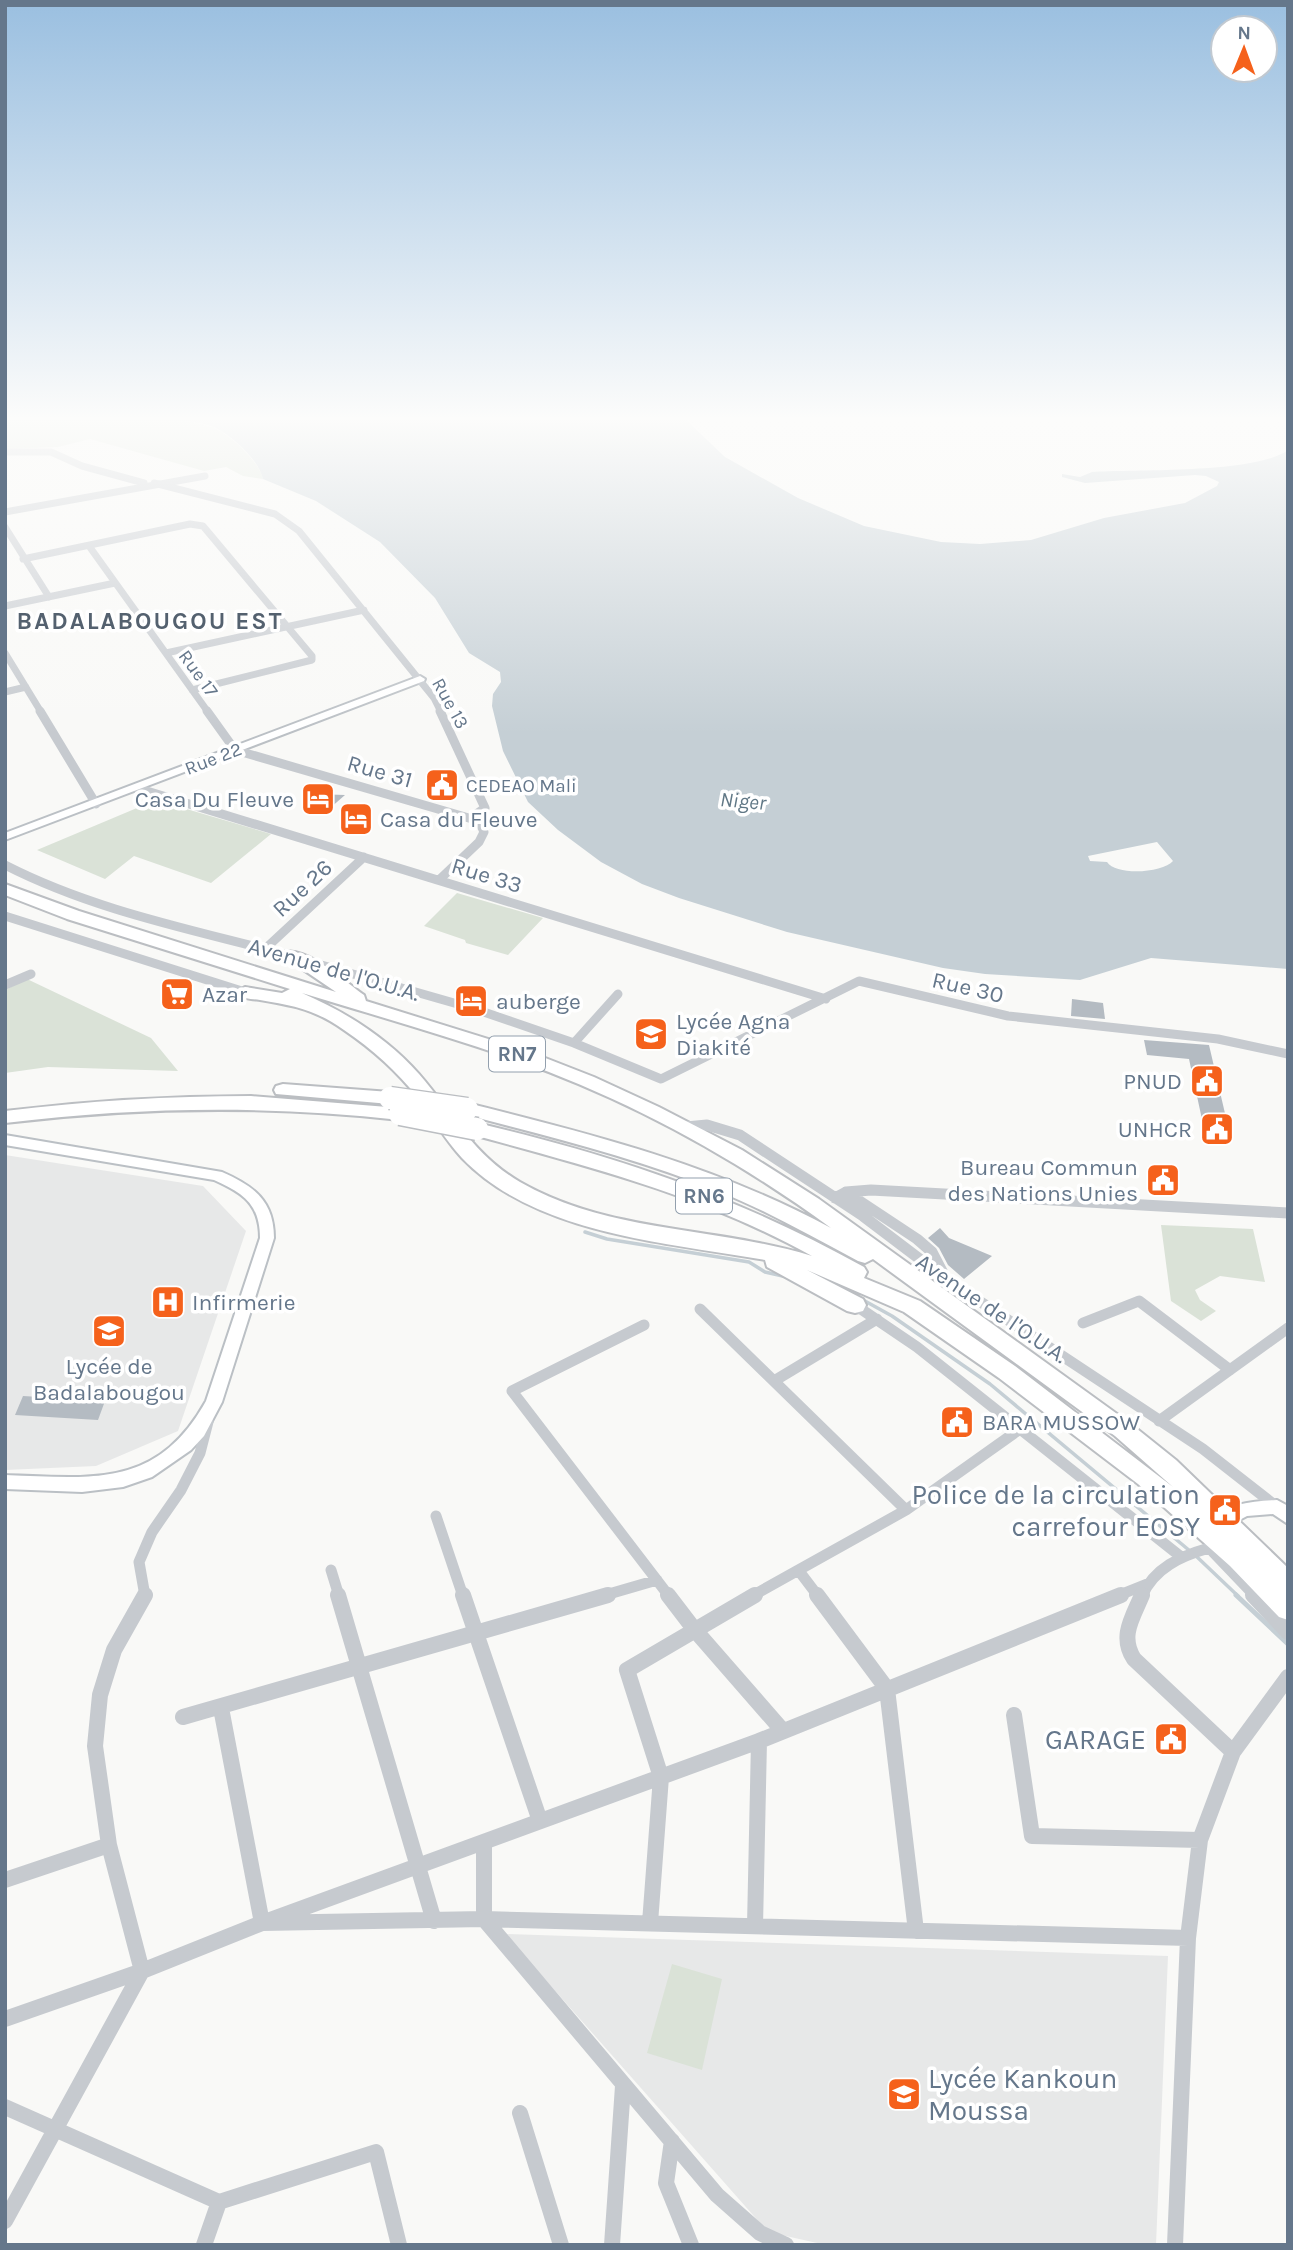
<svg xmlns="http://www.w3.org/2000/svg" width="1293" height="2250" font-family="Karla,sans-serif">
  <rect width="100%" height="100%" fill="#f9f9f7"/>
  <path fill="#e7e8e8" d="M5,1155l198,31 43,45 -68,200 -82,35 -91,4z
    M505,1934l663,22 -12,289h-330l-58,-13z"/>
  <path fill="#dae2d7" d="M5,419c62,0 149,-9 206,8 17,5 49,35 52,52l-20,-3 -17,-9 -22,4 -114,-32 -32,8 -53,2z
    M156,800l115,34 -60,49 -77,-27 -29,23 -68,-29z
    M457,893l86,25 -35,37 -42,-12 -1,-3 -41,-14z
    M27,979l124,59 27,33 -130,-4 -43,6v-83z
    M1161,1225l92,4 12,53 -45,-6 -25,14 5,10 16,11 -15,10 -30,-20z
    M672,1964l50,15 -20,91 -55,-17z"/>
  <path fill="#c5cfd5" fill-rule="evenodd" d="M167,419h518l40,38 73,41 66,28 77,16 39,2 51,-4 73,-22 81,-15 32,-17 2,-4 -13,-6 -11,-1 -110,8 -23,-6v-3l18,3 12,-5c43,-3 164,2 196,-22v519l-137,-11 -71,22 -95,-6 -42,-6 -156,-36 -108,-34 -37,-14 -41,-22 -43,-32 -30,-28 -25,-51 -11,-45 1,-12 8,-12 -1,-10 -31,-19 -34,-55 -55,-56 -64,-41 -53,-22c-4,-19 -30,-42 -47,-51 -14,-7 -34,-7 -49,-9zM1157,842l16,19c-10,12 -57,15 -66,1l-17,-1 -2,-5z"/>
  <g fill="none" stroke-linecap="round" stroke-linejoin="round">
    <path stroke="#c5cfd5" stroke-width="3.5" d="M585,1232l22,7 142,23 16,10 22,5
      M845,1290l47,26 98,68 200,167
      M1196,1556l42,40"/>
    <path stroke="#c5cfd5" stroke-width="5" d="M1236,1595l52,49"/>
  </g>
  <path fill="#b4bbc2" d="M316,794l29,1 -16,14 -22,-7z
    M1072,999l31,4 2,16 -34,-3z
    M1144,1040l65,5 22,94 -25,-1 -17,-79 -42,-4z
    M940,1228l9,10 43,18 -28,23 -16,-14 -9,-17 -11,-10z
    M23,1396l82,5 -7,19 -83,-5z"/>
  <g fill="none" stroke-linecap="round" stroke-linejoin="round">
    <g stroke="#bbc0c5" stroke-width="4">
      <path id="secondary" d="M420,676l5,3 -1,2 -419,159v-7z
        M5,1135l217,37c32,14 52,29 52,66l-52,164 -18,34 -13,14 -39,27 -29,10 -41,5 -77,-3v-14c87,3 152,14 201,-74l54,-163c0,-34 -17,-45 -46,-58l-209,-35z
        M1277,1500l11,6v18l-15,-10 -26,2 -30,16 -6,-2 -3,-5c12,-22 48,-24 69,-25z"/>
    </g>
    <g stroke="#bbbec2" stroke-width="4">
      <path id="highway" d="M5,884l74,27 257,81 -53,-36 3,-4c21,-5 61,31 78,43l2,6 164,51 64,25 65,30 83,43 77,49 312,225 45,36 112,108v52l-9,-3 -49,-51 -92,-82 -139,-106 -95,-66 -97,-42 56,29 3,6 -3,6 -8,2 -8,-2 -80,-44 -2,-7c-99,-18 -229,-25 -303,-102 -17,-18 -29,-40 -44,-60 -21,-27 -46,-49 -74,-68 -30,-21 -49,-24 -84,-30 -8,-1 -18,-1 -24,-8l9,-5 37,6 8,-4 -223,-70 -62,-24zM302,993c71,22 143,42 214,67 112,39 219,98 315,168 -114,-62 -239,-94 -364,-125l-7,2 -3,4 3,4c88,24 176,44 260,79 48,19 92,45 138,69l7,2 8,-4 242,177 58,51 -158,-121 -95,-65 -56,-23 3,-6 -3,-5c-126,-70 -247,-111 -387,-144l-7,1 -3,5 3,5c120,33 232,61 342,122 -97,-30 -201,-22 -292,-74 -48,-28 -66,-68 -101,-108 -32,-36 -73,-62 -117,-81z
        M283,1084l107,8 7,2 2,4 -2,4 -7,2 -114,-10 -2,-4 2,-4z
        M251,1096l149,12 7,2 3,4 -3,4 -7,2c-133,-15 -262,-13 -395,3v-12c82,-10 164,-15 246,-15z"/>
    </g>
    <path stroke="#c6cacf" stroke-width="7" d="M5,452h46l31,14 62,17
      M154,483l121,31 24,17 135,167 7,14
      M5,512l200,-36
      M5,527l44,70
      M89,546l119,166
      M23,559l167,-35 13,2 109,130v4l-120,30
      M5,606l110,-23
      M5,653l36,59
      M166,653l198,-43
      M5,692l21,-5"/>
    <path stroke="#c6cacf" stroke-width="9" d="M40,711l56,93
      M207,711l28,39 244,71 5,11 -5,10 -40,38
      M440,711l45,97 -13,9
      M137,788l689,211
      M5,865c92,47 191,65 290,92
      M5,916l240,76
      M266,948l98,-91
      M311,962l164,47 99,34 87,36 198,-98 149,35 210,23 70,15
      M5,985l26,-11
      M574,1043l44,-49"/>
    <path stroke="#c6cacf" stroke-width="11" d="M686,1127l21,-2 33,10 123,81 83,63 257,170 74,58
      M846,1192l71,47 15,13 12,23
      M835,1198l11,-6 25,-2 417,23
      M855,1305l62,42 263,209
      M700,1309l206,201
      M1083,1323l56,-22 91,69
      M644,1325l-132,66 157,205
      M774,1381l103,-62
      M1159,1421l129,-93
      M436,1516l27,80
      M1213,1552l42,44
      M331,1570l8,26
      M799,1571l19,25
      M145,1596l-6,-34 13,-30 29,-42 19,-37 8,-31
      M602,1596l55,-16
      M752,1596l154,-86 114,-81
      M1117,1596l30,-12
      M1142,1596c12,-28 39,-40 67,-48l13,6"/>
    <path stroke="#c6cacf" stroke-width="16" d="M338,1595l96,326
      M463,1595l77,226
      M668,1595l26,34 89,102
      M817,1595l70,94 29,242
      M1142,1595c-9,22 -23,41 -8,64l99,93
      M1253,1595l35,37
      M221,1708l41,215 222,-4 704,19
      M1014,1715l18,121 168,4
      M183,1717l425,-122
      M484,1842v77l233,276 43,38 26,12
      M5,1880l104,-35
      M650,1923l11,-146 -34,-107 128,-75
      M755,1926l4,-185
      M5,2019l137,-48 120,-48 497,-182 362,-146
      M5,2107l214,95 157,-50 23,93
      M520,2113l41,132
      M672,2141l-6,42 25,62
      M5,2221l137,-250 -33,-126 -14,-99 5,-51 14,-45 31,-55
      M204,2245l15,-43
      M612,2245l11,-159
      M1175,2245l13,-307 12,-98 33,-88 55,-75"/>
    <use href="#secondary" fill="#fff" fill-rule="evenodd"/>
    <use href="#highway" fill="#fff" fill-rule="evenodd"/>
    <g stroke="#bbbec2" stroke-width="25" stroke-linecap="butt">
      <path id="highway-bridge" d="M390,1098l77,11
        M400,1114l77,15"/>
    </g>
    <use href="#highway-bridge" stroke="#fff" stroke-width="22"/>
  </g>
  <linearGradient id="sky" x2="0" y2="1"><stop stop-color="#9abfe0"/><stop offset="0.57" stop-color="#fcfcfb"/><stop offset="1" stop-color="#fcfcfb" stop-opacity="0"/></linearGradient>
  <rect width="1293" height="734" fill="url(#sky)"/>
  <defs>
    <g id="civic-square" transform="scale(1.75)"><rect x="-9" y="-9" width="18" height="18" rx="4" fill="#f5611b" stroke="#fff"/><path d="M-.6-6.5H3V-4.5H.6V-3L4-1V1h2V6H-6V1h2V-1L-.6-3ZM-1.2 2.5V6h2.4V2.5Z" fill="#fff"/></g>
    <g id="hotel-square" transform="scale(1.75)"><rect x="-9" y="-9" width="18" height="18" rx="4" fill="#f5611b" stroke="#fff"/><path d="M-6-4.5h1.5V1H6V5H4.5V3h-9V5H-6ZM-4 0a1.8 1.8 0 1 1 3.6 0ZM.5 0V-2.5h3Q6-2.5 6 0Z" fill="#fff"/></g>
    <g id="supermarket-square" transform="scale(1.75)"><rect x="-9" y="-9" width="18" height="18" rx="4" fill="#f5611b" stroke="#fff"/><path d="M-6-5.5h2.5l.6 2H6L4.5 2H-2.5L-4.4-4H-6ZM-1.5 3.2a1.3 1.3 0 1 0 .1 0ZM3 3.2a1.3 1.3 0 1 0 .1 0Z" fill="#fff"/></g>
    <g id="school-square" transform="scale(1.75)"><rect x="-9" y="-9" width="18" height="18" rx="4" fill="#f5611b" stroke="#fff"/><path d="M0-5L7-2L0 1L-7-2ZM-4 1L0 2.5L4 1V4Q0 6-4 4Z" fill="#fff"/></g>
    <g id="hospital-square" transform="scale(1.75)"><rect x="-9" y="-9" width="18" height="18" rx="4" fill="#f5611b" stroke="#fff"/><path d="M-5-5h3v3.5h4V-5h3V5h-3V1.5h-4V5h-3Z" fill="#fff"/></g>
  </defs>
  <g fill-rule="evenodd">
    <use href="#civic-square" x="442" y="785"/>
    <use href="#hotel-square" x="318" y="799"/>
    <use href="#hotel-square" x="356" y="819"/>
    <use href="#supermarket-square" x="177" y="994"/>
    <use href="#hotel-square" x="471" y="1001"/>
    <use href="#school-square" x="651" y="1034"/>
    <use href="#civic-square" x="1207" y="1081"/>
    <use href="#civic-square" x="1217" y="1129"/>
    <use href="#civic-square" x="1163" y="1180"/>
    <use href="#hospital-square" x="168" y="1302"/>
    <use href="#school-square" x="109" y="1331"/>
    <use href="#civic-square" x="957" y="1422"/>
    <use href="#civic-square" x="1225" y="1510"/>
    <use href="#civic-square" x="1171" y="1739"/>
    <use href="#school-square" x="904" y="2094"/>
  </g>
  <g text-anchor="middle" stroke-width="7" stroke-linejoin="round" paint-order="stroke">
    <g font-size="19" fill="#65778b" stroke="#fff">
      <text transform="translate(199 673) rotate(54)" y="7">Rue 17</text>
      <text transform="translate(451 703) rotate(61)" y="7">Rue 13</text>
      <text transform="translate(213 758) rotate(-21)" y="7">Rue 22</text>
    </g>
    <g font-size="19" fill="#65778b" stroke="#fff" text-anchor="start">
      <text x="466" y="792">CEDEAO Mali</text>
    </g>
    <g font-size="21" font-style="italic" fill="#617886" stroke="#fff">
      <text transform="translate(743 801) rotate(5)" y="7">Niger</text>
    </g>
    <g fill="#fff" stroke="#93a0ae" stroke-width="2">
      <rect x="489" y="1036.5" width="56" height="35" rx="5"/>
      <rect x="676" y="1178.5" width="56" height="35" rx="5"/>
    </g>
    <g font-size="21" font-weight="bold" fill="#65778b">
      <text x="517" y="1061">RN7</text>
      <text x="704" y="1203">RN6</text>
    </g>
    <g font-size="23" fill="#65778b" stroke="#fff">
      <text transform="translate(380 771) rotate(16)" y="8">Rue 31</text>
      <text transform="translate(487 875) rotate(17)" y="8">Rue 33</text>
      <text transform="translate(302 888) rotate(-43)" y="8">Rue 26</text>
      <text transform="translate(334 969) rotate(16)" y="8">Avenue de l'O.U.A.</text>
      <text transform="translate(968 987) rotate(13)" y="8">Rue 30</text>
      <text transform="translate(992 1308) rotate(34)" y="8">Avenue de l'O.U.A.</text>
    </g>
    <g font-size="23" fill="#65778b" stroke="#fff" text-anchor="start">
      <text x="294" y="807" text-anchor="end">Casa Du Fleuve</text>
      <text x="380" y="827">Casa du Fleuve</text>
      <text x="202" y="1002">Azar</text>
      <text x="496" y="1009">auberge</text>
      <text x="676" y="1029">Lycée Agna<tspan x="676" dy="26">Diakité</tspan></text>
      <text x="1182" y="1089" text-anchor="end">PNUD</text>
      <text x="1192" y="1137" text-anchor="end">UNHCR</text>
      <text x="1138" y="1175" text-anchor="end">Bureau Commun<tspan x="1138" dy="26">des Nations Unies</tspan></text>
      <text x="192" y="1310">Infirmerie</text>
      <text x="109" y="1374" text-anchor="middle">Lycée de<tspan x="109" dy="26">Badalabougou</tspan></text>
      <text x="982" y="1430">BARA MUSSOW</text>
    </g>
    <g font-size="24" font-weight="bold" letter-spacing="2" fill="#54616f" stroke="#fff">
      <text x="150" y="629">BADALABOUGOU EST</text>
    </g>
    <g font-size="28" fill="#65778b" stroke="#fff" text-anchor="end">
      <text x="1200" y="1504">Police de la circulation<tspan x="1200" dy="32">carrefour EOSY</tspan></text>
      <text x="1146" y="1749">GARAGE</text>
      <text x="928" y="2088" text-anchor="start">Lycée Kankoun<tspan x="928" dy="32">Moussa</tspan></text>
    </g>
  </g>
  <rect width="1293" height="2250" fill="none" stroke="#65778b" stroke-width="14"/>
  <g transform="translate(1244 49) rotate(1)"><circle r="33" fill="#ffffff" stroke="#c1c9d1" stroke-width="2"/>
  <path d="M0-5L12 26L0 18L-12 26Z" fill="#f5611b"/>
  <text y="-10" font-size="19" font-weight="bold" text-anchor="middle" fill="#65778b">N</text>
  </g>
</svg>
